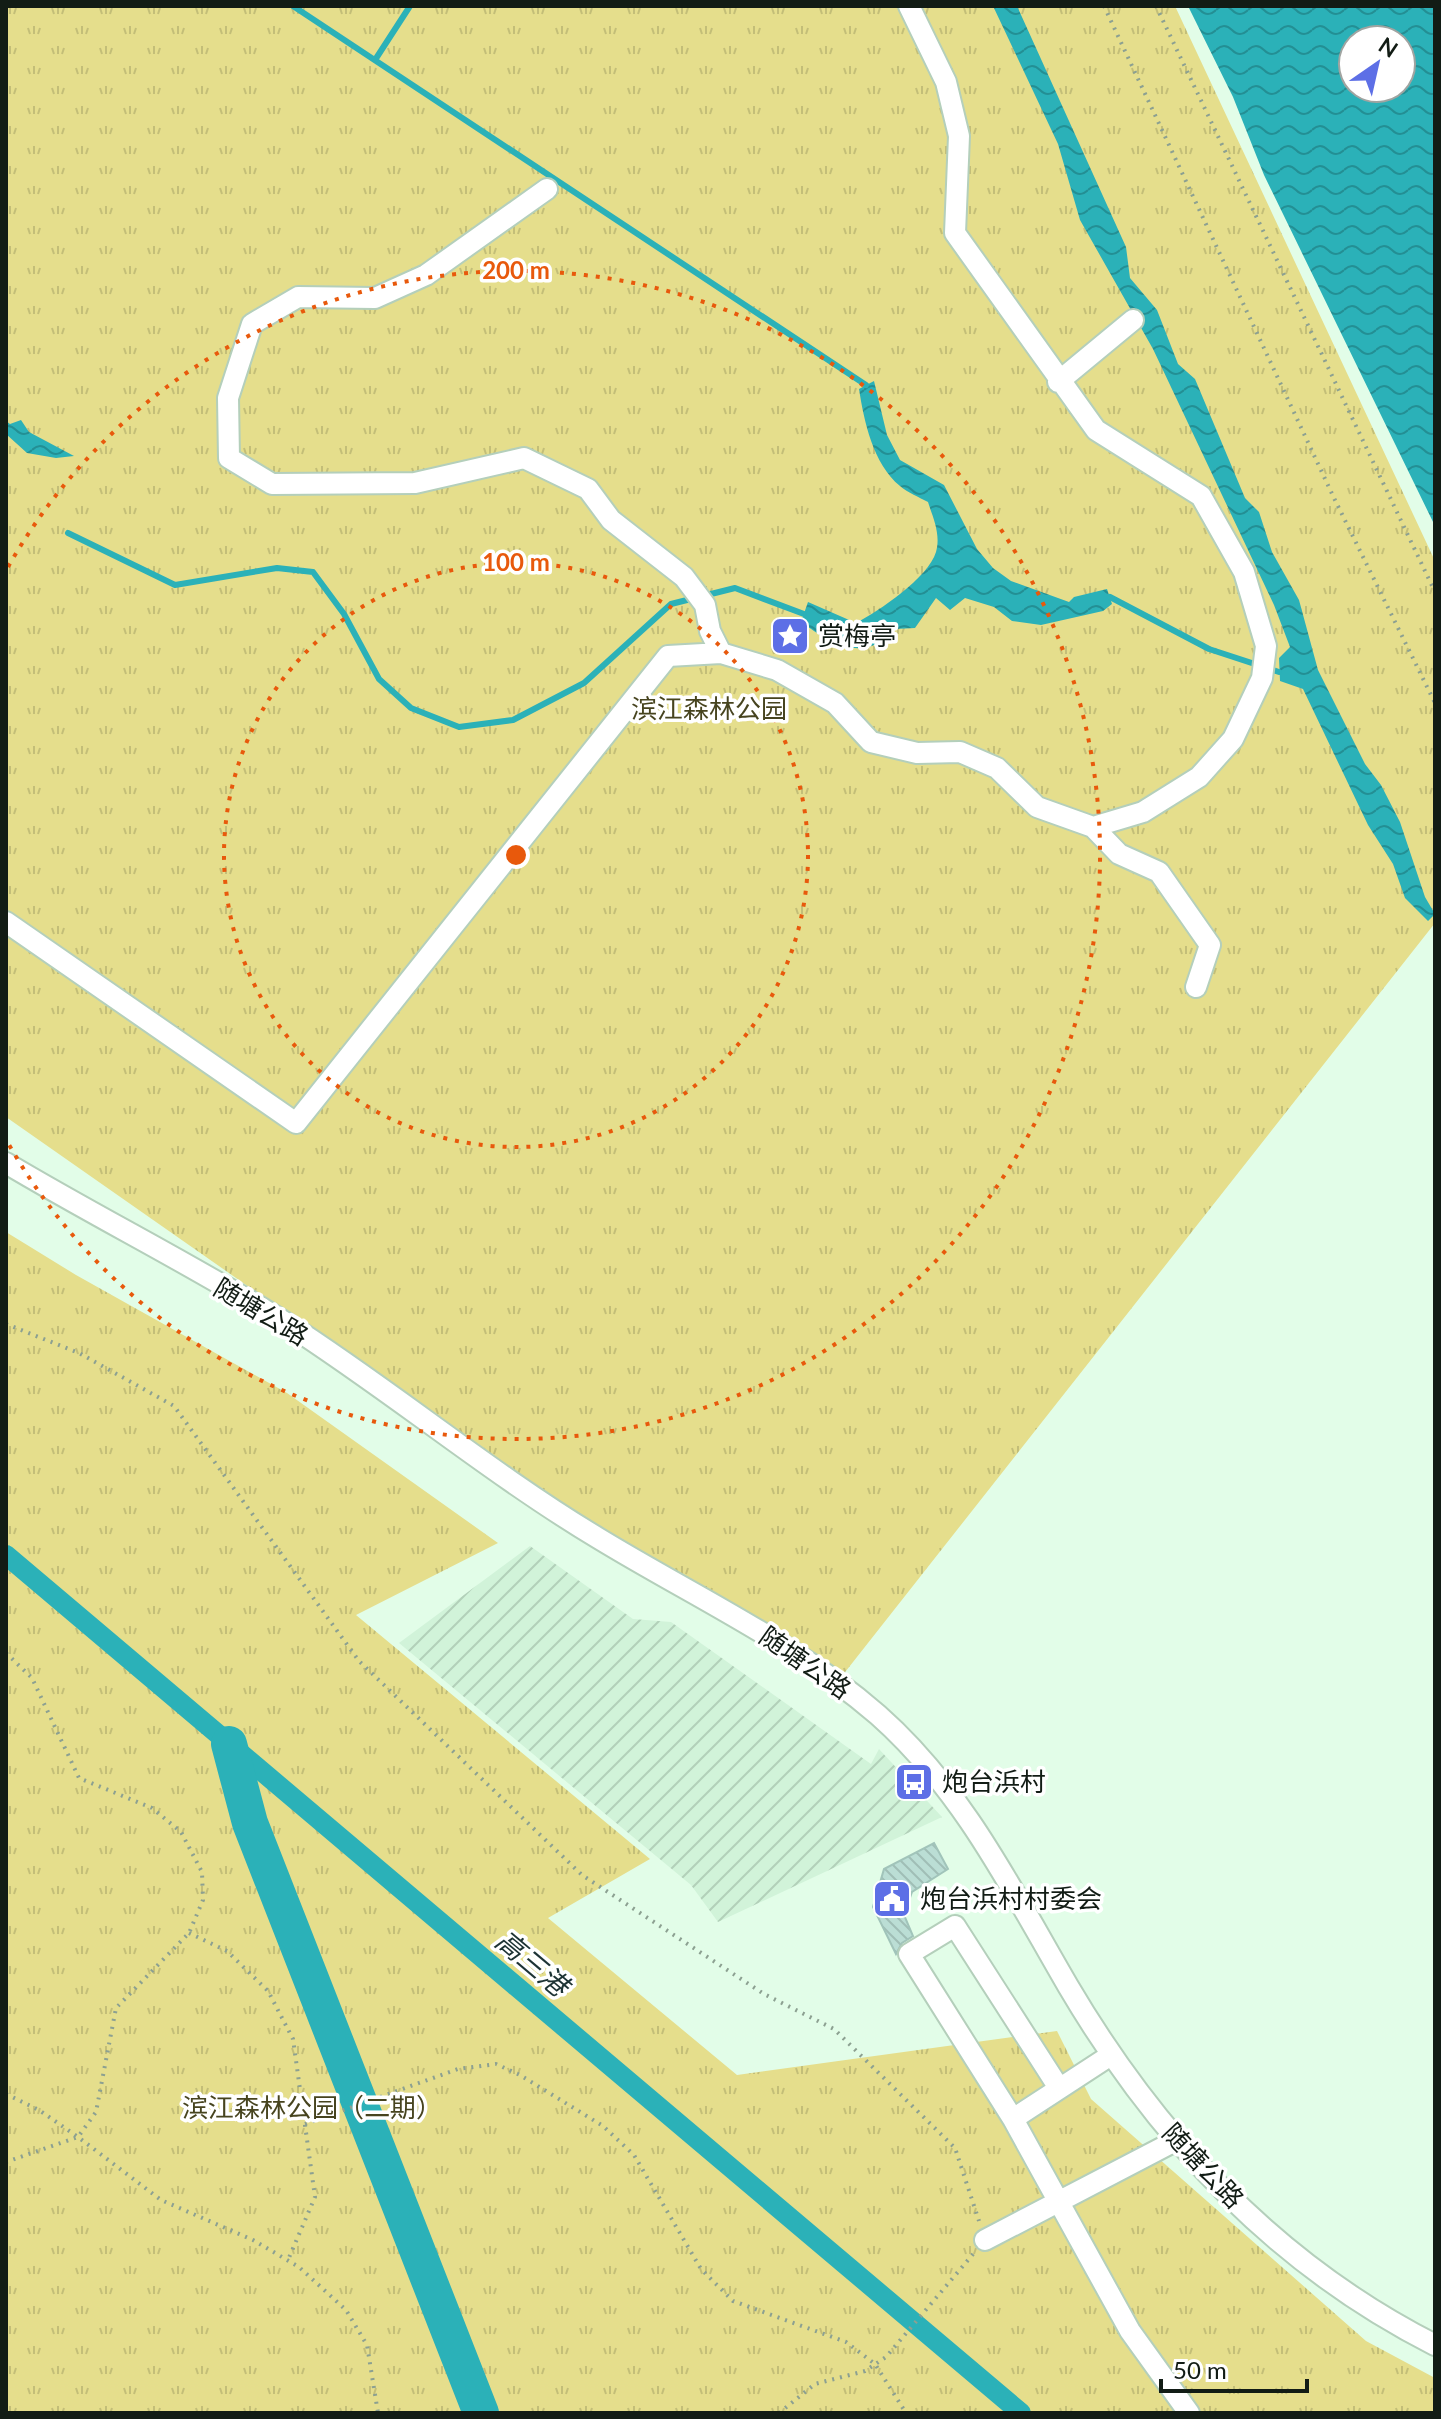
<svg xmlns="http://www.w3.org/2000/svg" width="1441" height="2419" font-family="Lato,'Noto Sans SC',sans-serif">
  <defs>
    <pattern id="industrial-furrows" width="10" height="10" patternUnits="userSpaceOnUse" patternTransform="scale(2)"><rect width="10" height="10" fill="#d1f3d9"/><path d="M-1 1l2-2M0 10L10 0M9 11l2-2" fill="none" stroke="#b2d0b9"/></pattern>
    <pattern id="park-tufts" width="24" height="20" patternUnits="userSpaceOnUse" patternTransform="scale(2)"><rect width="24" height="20" fill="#e5de8c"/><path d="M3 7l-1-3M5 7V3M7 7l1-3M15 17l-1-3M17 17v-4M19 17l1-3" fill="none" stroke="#c3be78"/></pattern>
    <pattern id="water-waves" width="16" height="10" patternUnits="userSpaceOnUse" patternTransform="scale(2)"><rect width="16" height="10" fill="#2bb1b8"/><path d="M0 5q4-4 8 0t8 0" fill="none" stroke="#238f94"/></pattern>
    <pattern id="building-back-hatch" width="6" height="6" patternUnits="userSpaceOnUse" patternTransform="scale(2)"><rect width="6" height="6" fill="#bbded5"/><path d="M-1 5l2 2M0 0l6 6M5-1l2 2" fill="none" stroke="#a0beb6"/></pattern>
  </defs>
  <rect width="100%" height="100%" fill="#e2fde8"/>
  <path fill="url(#industrial-furrows)" d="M530,1546l103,73 38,3 200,142 8,-15 63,68 -224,105 -27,-37 -292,-242z"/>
  <path fill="url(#park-tufts)" d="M6,6h1169l260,555v362l-593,753 -173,-95 -663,-464z
    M6,1232l70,43 211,118 211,150 -142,72 294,244 -102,59 189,157 320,-44 34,68 275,242 69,37v35h-1429z"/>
  <path fill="url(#water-waves)" fill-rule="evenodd" d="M993,6h24l109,241 4,31 27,32 21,54 17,15 50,119 14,14 13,40 27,48 19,70 47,94 16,21 19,37 25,75 10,17 -7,7 -23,-23 -12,-34 -25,-39 -65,-136 -23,-8 -1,-23 11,-11 -16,-42 -121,-256 -73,-129 -22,-76z
    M1188,6h247v520l-171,-351 -31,-78zM1353,40h48v48h-48z
    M874,381l13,54 13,25 44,25 33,64 16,19 18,13 58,21 5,-5 33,-8 5,15 -9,7 -62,14 -29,-4 -18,-14 -29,-9 -15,12 -14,-12 -21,30 -20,1c-30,35 -62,16 -94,-7l7,-20 48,21c23,-12 72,-45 80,-71 5,-18 -3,-34 -8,-50 -9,-5 -20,-9 -28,-16 -27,-22 -36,-65 -41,-97z
    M21,420l8,12 45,24 -18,2 -29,-5 -21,-19v-13l4,3z"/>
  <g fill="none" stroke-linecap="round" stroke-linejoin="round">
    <path stroke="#2bb1b8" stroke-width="6" d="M293,6l573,379
      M375,60l35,-54
      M68,533l107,52 102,-17 36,4 31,42 35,65 32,29 48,19 54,-7 71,-37 87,-79 64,-16 69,26
      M1110,597l99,52 70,23"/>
    <path stroke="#2bb1b8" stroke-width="20" d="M6,1555l1015,858"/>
    <path stroke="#2bb1b8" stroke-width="36" d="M229,1744l21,79 231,590"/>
  </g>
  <path fill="url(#building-back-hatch)" stroke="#a1c4ba" stroke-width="2" d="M934,1843l14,26 -36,23 -8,23 9,21 -11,7 -6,11 -23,-47 11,-38z"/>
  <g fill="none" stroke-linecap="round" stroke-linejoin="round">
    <g stroke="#b4cfbb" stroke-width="24">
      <path id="minor" d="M547,189l-121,86 -51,23 -77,-1 -46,27 -24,74 1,60 43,26 143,-1 109,-25 64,31 23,31 73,57 21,28 5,26 11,22 56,17 58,33 36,39 46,11 43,-1 37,16 40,39 56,20 50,-15 56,-35 34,-38 29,-61 4,-32 -22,-74 -43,-76 -105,-66 -141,-197 4,-97 -13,-54 -37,-76
        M1058,382l75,-62
        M1093,827l26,27 40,18 51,73 -14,42
        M6,922l290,201 372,-467 53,-3
        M6,1163c92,55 189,103 280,160 106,68 204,150 312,215 95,58 196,104 280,177 85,75 134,175 190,271 89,151 209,279 367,359
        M1059,2088l-104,-162 -46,28 104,165 98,-64
        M1013,2119l117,212 59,82
        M985,2240l192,-100"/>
    </g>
    <path stroke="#8ca091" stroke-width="4" stroke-dasharray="2 6" stroke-linecap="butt" d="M1104,6l230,492 101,205
      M1156,6l279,586
      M6,1324l73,29 95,53 185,255 223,214 182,119 70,35 121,119 24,73
      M6,1653l26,25 47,100 73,30 29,24 21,40 1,28 -14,33 -73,75 -20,104 -18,25 -72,25
      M189,1933l38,18 41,40 25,48 22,158 -27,63
      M6,2094l33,16 39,27 83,63 92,40 46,27 47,43 21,35 11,68
      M305,2124l153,-55 38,-5 24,11 83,51 31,29 67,114 32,32 113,41 29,22 31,49
      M779,2413l36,-29 50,-13 21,-14 88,-104"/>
    <use href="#minor" stroke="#fff" stroke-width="20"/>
  </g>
  <g fill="none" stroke="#e8590c" stroke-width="4" stroke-dasharray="4 8">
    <circle cx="516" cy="855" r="292"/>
    <path d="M8 567A584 584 0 1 1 8 1143"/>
  </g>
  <defs>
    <g id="sight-square" transform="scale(2)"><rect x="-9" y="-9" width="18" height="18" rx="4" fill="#5d6fe6" stroke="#fff"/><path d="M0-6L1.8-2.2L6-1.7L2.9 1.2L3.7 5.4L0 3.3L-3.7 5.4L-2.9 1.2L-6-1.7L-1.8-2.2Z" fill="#fff"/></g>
    <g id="bus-square" transform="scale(2)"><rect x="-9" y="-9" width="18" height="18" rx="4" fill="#5d6fe6" stroke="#fff"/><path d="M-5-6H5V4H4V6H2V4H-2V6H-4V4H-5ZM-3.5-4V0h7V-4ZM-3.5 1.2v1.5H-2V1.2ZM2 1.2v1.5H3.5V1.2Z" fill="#fff"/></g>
    <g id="civic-square" transform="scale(2)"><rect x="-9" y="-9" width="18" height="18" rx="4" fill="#5d6fe6" stroke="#fff"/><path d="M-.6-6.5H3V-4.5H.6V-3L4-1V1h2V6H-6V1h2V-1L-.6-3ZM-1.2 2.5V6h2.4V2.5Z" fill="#fff"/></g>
  </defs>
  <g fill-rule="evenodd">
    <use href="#sight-square" x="790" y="636"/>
    <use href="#bus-square" x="914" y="1782"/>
    <use href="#civic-square" x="892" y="1899"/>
  </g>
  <g text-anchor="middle" stroke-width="7" stroke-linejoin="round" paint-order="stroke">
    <g font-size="26" fill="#121c15" stroke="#fff" text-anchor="start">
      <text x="818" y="645">赏梅亭</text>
      <text x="942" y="1791">炮台浜村</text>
      <text x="920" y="1908">炮台浜村村委会</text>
    </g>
    <g font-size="26" fill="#47441f" stroke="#fff">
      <text x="709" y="718">滨江森林公园</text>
      <text x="312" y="2117">滨江森林公园（二期）</text>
    </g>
    <g font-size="26" fill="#121c15" stroke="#fff">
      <text transform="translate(261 1312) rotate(31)" y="9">随塘公路</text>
      <text transform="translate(805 1663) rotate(35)" y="9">随塘公路</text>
      <text transform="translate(1203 2166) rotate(47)" y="9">随塘公路</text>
    </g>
    <g font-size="28" font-style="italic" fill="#1d3334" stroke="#fff">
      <text transform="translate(532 1963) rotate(40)" y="10">高三港</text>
    </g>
  </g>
  <circle cx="516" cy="855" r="12" fill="#e8590c" stroke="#fff" stroke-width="4"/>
  <g font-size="24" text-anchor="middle" font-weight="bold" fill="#e8590c" stroke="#fff" stroke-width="7" stroke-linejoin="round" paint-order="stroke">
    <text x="516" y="279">200 m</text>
    <text x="516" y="571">100 m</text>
  </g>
  <rect width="1441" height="2419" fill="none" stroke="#121c15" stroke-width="16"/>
  <g transform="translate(1377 64) rotate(34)"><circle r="38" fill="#ffffff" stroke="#a0a4a1" stroke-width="2"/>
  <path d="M0-6L14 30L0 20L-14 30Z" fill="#5d6fe6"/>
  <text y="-12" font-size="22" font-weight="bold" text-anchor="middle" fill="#121c15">N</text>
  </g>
  <path d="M1161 2379v12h146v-12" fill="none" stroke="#121c15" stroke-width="4"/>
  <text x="1173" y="2379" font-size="24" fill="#121c15" stroke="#ffffff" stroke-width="6" paint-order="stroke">50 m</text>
</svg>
